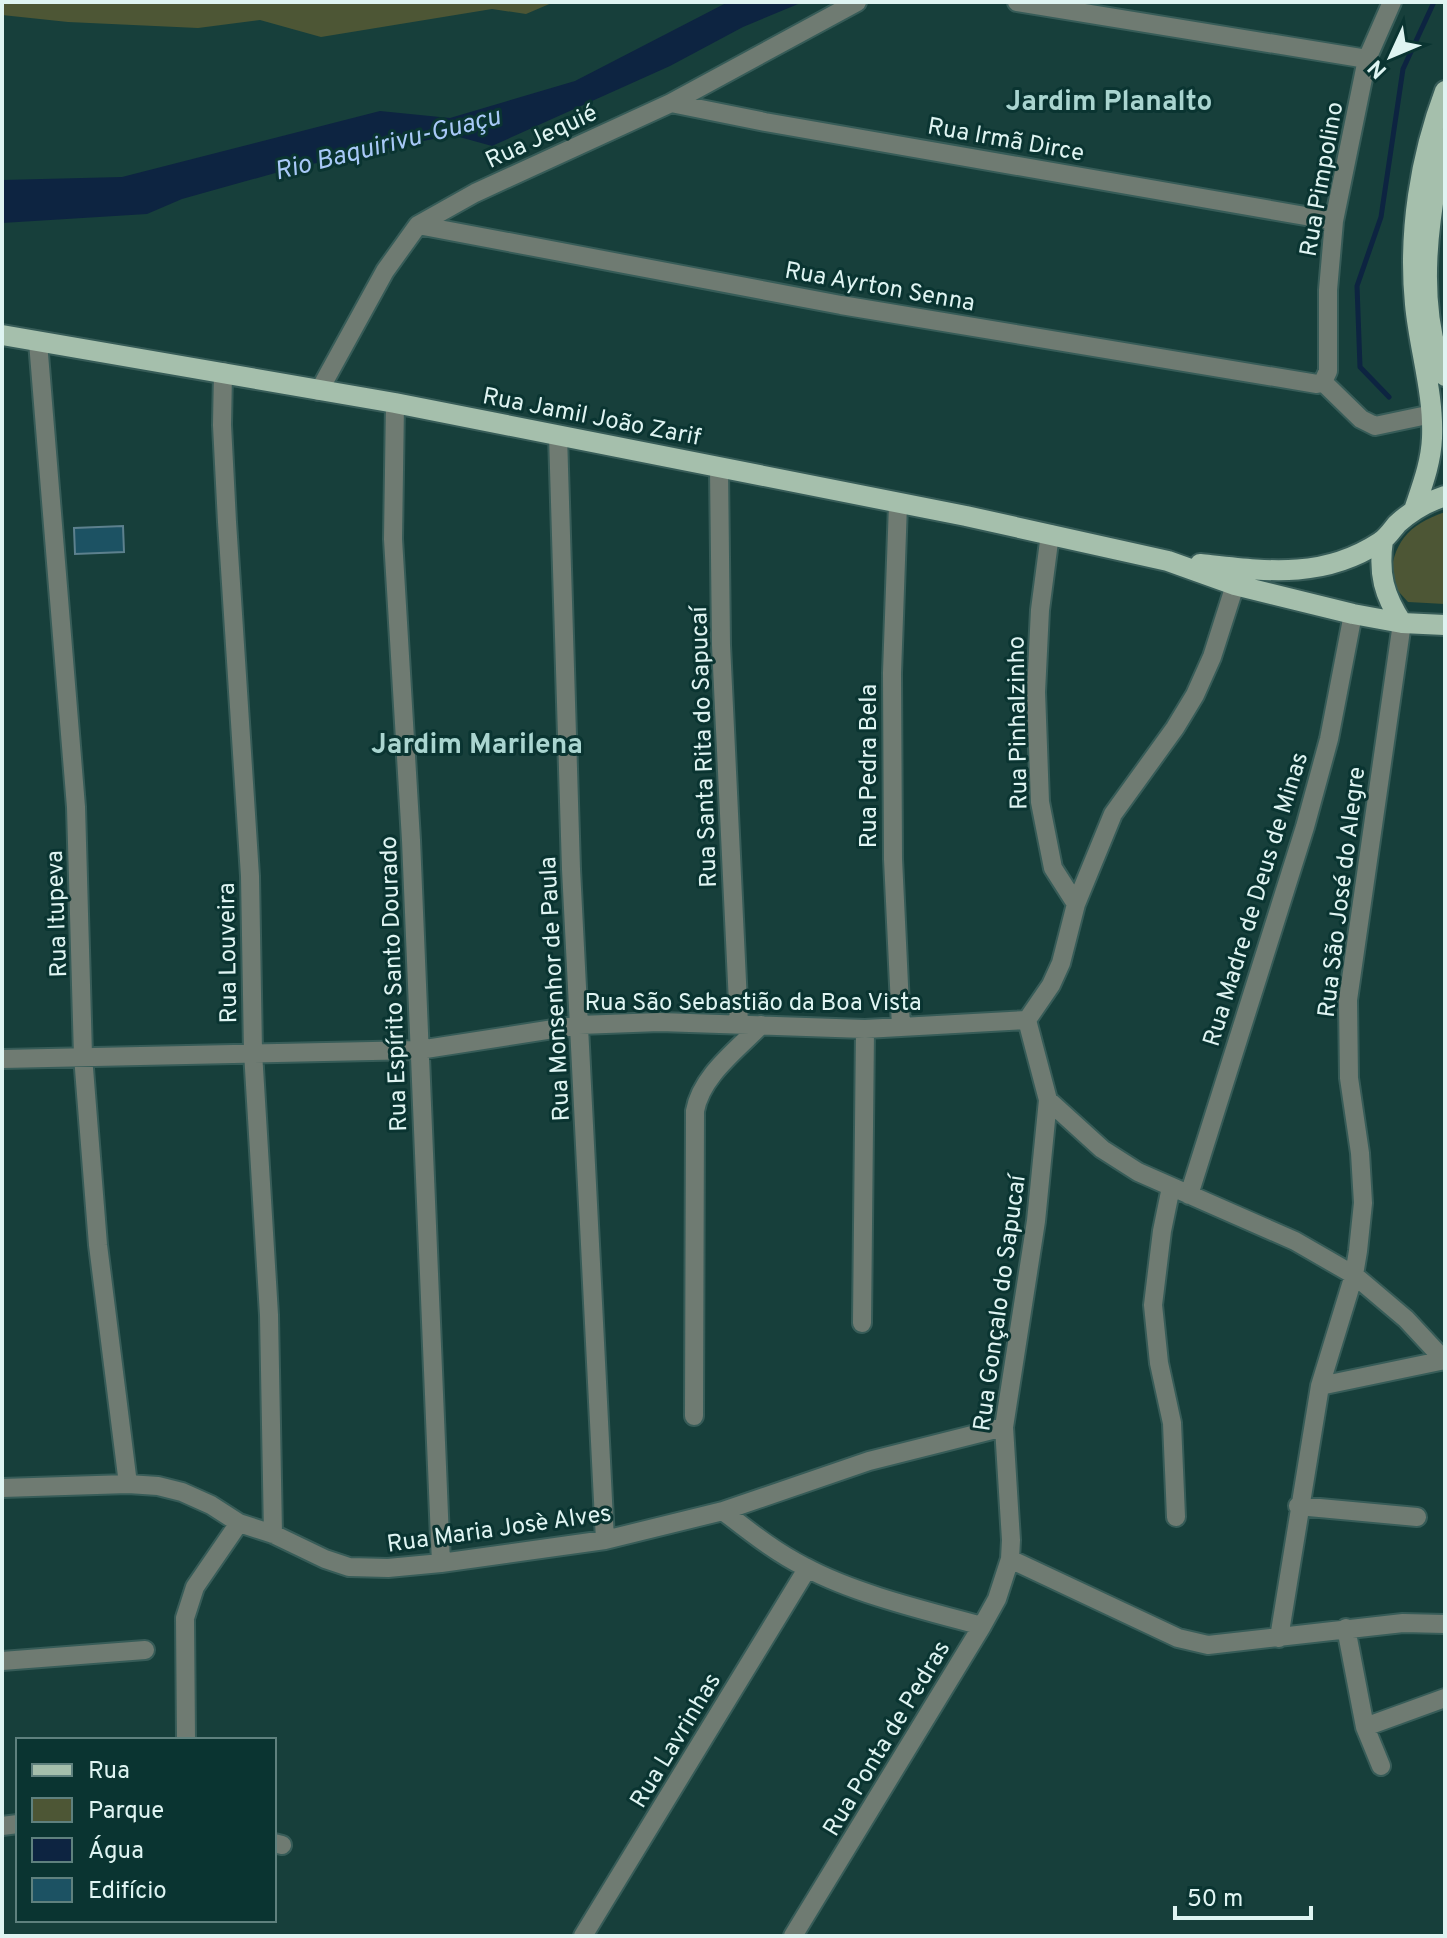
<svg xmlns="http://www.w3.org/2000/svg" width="1447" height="1938" font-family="Overpass,sans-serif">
  <rect width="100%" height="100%" fill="#173f3b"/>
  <path fill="#4d5635" d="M2,2h552l-28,12 -34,-5 -171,28 -61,-17 -62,8 -130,-6 -66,-7z
    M1445,512v92l-37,-2 -18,-20c3,-39 17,-57 55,-70z"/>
  <path fill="#0d2441" d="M728,2h75l-60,25 -73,39 -178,80 -40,-11 -159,33 -111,31 -35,15 -145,9v-43l120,-3 258,-66 70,7 125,-37z"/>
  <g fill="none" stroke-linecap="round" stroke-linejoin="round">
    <path stroke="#0d2441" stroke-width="5" d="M1389,397l-29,-30 -3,-81 24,-69 22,-148 31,-67"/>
  </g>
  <path fill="#1c5263" stroke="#5d818e" stroke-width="2" d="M123,526l1,26 -49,2 -1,-26z"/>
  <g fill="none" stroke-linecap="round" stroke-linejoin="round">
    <g stroke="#375c58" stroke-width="22">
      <path id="minor" d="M1017,2l350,57
        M671,103l94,19 569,99
        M418,225l423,80 476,79 6,-2 5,-11v-81l6,-69 33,-162 25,-57
        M38,342l38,465 7,249 15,189 30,239
        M223,372l-1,53 5,97 23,354 3,176 16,263 4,219
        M1323,382l38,37 14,7 57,-12
        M319,391l66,-120 33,-46 57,-32 196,-90 186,-101
        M395,403l-2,136 18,301 30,723
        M558,435l13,434 34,671
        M719,468l2,177 18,379
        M898,504l-6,169 1,186 8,168
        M1050,534l-10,76 -4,82 4,110 13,66 23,36
        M1027,1020l21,80 54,49 36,23 157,69 59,34 52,44 39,42
        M1027,1020l24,-35 10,-22 15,-59 37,-90 62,-86 20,-33 17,-38 23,-72
        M2,1059l417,-9 160,-25 81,-3 205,7 162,-9
        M1171,1187l-9,44 -9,74 6,58 13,60 4,94
        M1189,1195l116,-368 24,-88 24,-125
        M862,1323l3,-294
        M1320,1386l125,-26
        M694,1416l1,-305c6,-35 42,-61 66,-86
        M2,1488l126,-4 30,2 24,6 29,13 28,18 34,11 52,25 24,8 39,1 53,-5 164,-23 118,-29 146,-50 135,-34
        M1298,1506l119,11
        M723,1511c26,20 52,41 82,56 50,27 122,44 177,59
        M1010,1559l168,79 30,7 195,-22 42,1
        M1346,1628l19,99 16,39
        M1279,1638l41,-252 34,-111 4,-24 5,-48 -3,-50 -11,-75 -1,-78 54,-377
        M2,1661l143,-11
        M1365,1727l80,-29
        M186,1740l-1,-122 10,-31 44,-64
        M2,1826l16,-2
        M274,1843l8,2
        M583,1936l224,-367
        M793,1936l189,-310 15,-27 13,-40 1,-19 -7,-113 32,-206 12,-121"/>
    </g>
    <g stroke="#375c58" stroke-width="24">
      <path id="major" d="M1445,139c-16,73 -31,166 0,237
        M2,335l393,68 571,113 202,45 67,24 118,29 49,9 43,2
        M1414,510c8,-24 17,-47 18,-72 2,-45 -13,-90 -17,-134 -7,-71 5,-147 30,-213
        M1383,540c-5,34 1,55 19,83
        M1200,564c65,7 122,16 180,-22 7,-4 12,-12 17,-18 14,-13 30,-22 48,-28"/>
    </g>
    <use href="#minor" stroke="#6f7b72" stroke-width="18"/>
    <use href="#major" stroke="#a5bfac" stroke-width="20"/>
  </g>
  <g text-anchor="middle" stroke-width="6" stroke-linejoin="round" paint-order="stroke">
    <g font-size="24" fill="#dff4f2" stroke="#0a3431">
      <text transform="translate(541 136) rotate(-25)" y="8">Rua Jequié</text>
      <text transform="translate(1006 139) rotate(10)" y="8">Rua Irmã Dirce</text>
      <text transform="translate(1321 179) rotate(-80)" y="8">Rua Pimpolino</text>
      <text transform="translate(880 286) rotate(10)" y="8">Rua Ayrton Senna</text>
      <text transform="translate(592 416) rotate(11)" y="8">Rua Jamil João Zarif</text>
      <text transform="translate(1017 723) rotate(-91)" y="8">Rua Pinhalzinho</text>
      <text transform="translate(703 747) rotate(-92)" y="8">Rua Santa Rita do Sapucaí</text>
      <text transform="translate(868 766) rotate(-90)" y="8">Rua Pedra Bela</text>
      <text transform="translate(1341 892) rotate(-83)" y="8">Rua São José do Alegre</text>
      <text transform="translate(1255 899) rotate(-73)" y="8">Rua Madre de Deus de Minas</text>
      <text transform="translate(56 914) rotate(-92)" y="8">Rua Itupeva</text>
      <text transform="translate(227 953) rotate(-91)" y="8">Rua Louveira</text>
      <text transform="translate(393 984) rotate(-92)" y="8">Rua Espírito Santo Dourado</text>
      <text transform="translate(554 989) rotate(-93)" y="8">Rua Monsenhor de Paula</text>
      <text x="753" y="1010">Rua São Sebastião da Boa Vista</text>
      <text transform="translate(999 1303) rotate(-82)" y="8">Rua Gonçalo do Sapucaí</text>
      <text transform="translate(499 1528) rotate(-8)" y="8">Rua Maria Josè Alves</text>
      <text transform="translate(886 1738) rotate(-59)" y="8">Rua Ponta de Pedras</text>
      <text transform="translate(675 1740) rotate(-59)" y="8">Rua Lavrinhas</text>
    </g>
    <g font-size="26" font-style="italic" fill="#a8c9f7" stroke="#0a3431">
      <text transform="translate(387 143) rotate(-14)" y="9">Rio Baquirivu-Guaçu</text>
    </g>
    <g font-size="28" font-weight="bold" fill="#aad5d0" stroke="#0a3431">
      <text x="1109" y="110">Jardim Planalto</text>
      <text x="477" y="753">Jardim Marilena</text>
    </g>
  </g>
  <rect width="1447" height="1938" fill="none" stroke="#dff4f2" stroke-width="8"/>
  <rect x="16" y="1738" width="260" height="184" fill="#0a3431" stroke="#5f817e" stroke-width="2"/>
  <rect x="32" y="1764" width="40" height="12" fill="#a5bfac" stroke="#5f817e" stroke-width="2"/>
  <text x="88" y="1778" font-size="24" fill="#dff4f2">Rua</text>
  <rect x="32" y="1798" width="40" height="24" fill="#4d5635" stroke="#5f817e" stroke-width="2"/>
  <text x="88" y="1818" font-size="24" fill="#dff4f2">Parque</text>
  <rect x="32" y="1838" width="40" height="24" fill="#0d2441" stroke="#5f817e" stroke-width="2"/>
  <text x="88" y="1858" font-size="24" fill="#dff4f2">Água</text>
  <rect x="32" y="1878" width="40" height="24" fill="#1c5263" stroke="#5f817e" stroke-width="2"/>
  <text x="88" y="1898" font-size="24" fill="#dff4f2">Edifício</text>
  <g transform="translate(1391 56) rotate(226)" stroke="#0a3431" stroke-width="6" paint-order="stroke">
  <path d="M0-6L14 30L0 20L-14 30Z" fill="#dff4f2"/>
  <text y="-12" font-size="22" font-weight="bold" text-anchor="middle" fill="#dff4f2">N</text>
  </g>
  <path d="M1175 1906v12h136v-12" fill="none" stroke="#dff4f2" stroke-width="4"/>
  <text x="1187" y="1906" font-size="24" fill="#dff4f2" stroke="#0a3431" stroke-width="6" paint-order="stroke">50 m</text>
</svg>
